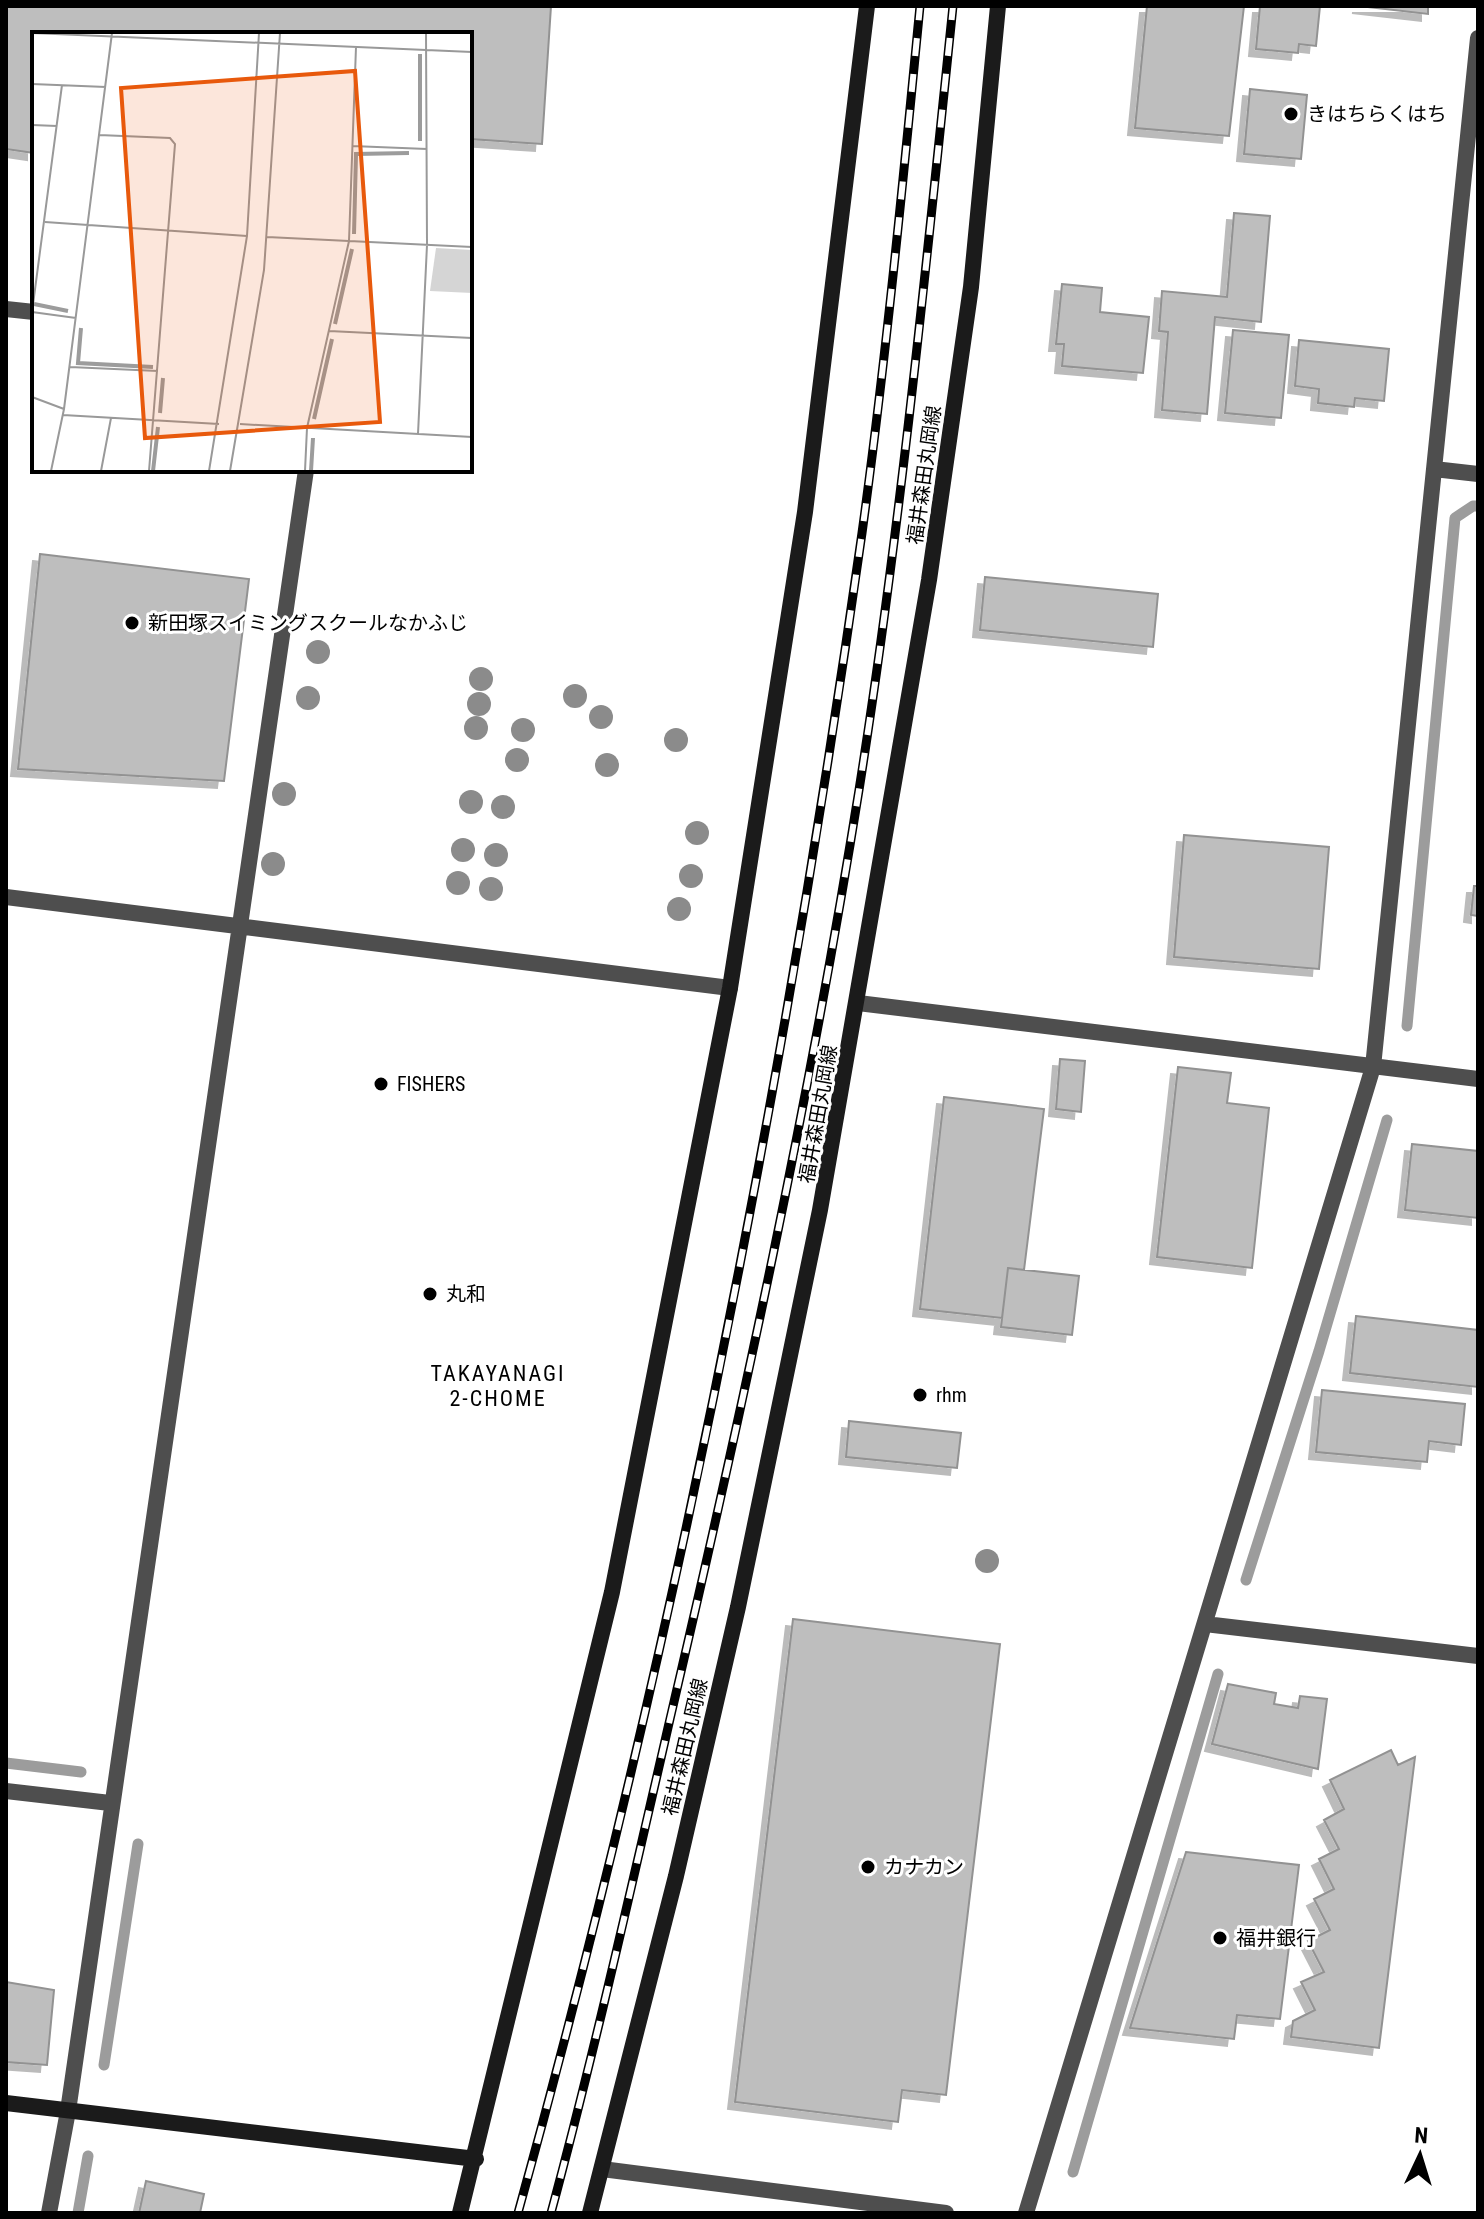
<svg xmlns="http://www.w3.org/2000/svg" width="1484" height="2219" font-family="'Roboto Condensed','Noto Sans JP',sans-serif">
  <defs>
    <filter id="shadow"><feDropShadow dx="-7" dy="7" stdDeviation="0" flood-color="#0004"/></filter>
  </defs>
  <rect width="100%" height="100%" fill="#fff"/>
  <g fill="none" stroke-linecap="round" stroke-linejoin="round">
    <path stroke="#9c9c9c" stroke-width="11" d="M1407,1026l48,-508 18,-12h5
      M1246,1580l73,-229 68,-231
      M6,1763l75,9
      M104,2065l34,-221
      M1073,2172l145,-498
      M78,2213l10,-57"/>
  </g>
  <path fill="#bebebe" stroke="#929292" stroke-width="2" filter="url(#shadow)" d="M6,6h545l-9,138 -72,-5v-105h-436v119l-28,-4z
    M1147,6h97l-15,130 -94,-8z
    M1260,6h60l-4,40 -17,-2 -1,9 -42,-4z
    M1359,6h69v8z
    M1250,89l57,6 -6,64 -57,-5z
    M1234,213l36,3 -9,106 -46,-5 -8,97 -45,-4 6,-78 -9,-1 3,-40 65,6z
    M1062,284l40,4 -2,24 49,5 -6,56 -81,-7 2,-22h-8z
    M1233,330l56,5 -8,83 -56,-5z
    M1299,340l90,9 -5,52 -29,-3 -1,9 -36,-4 1,-14 -24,-3z
    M40,554l209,25 -25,202 -206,-12z
    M985,577l173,17 -5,53 -173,-17z
    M1184,835l145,12 -10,122 -145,-12z
    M1474,886h4v30l-7,-1z
    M1060,1059l25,2 -4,51 -25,-3z
    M1178,1067l53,6 -4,30 42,5 -17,160 -95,-11z
    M944,1097l100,12 -20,161 -16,-2 -6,50 -82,-9z
    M1412,1144l66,7v67l-73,-8z
    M1008,1268l71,8 -7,59 -71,-8z
    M1356,1316l122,14v57l-128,-14z
    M1322,1390l143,14 -4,41 -32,-4 -2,21 -111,-10z
    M849,1421l112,12 -4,35 -111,-11z
    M793,1619l207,25 -54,451 -44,-5 -4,32 -163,-20z
    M1228,1684l48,9 -2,11 24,4 2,-12 27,3 -9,70 -106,-25z
    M1391,1750l7,15 17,-8 -36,291 -88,-11 2,-16 22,-11 -14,-28 23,-10 -16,-31 22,-11 -16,-31 20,-10 -15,-30 20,-10 -15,-29 20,-11 -14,-29z
    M1186,1852l113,13 -19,154 -43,-4 -3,24 -104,-11z
    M6,1982l48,8 -7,75 -41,-3z
    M146,2181l58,13 -4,19h-61z"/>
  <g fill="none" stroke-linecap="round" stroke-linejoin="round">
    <path stroke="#4e4e4e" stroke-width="16" d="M6,309l28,3
      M1434,469l44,5
      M6,897l724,91
      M858,1003l620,76
      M1205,1624l273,32
      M6,1791l104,12
      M602,2169l344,44
      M49,2213l19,-102 238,-1641
      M1026,2213l347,-1146 105,-1029"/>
    <path stroke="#1b1b1b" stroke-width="16" d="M6,2103l470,56
      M460,2213l152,-621 118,-604 75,-476 62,-506
      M590,2213l86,-337 62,-269 82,-397 109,-630 42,-293 27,-281"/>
    <g stroke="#000" stroke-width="9">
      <path id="rail" d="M518,2213c153,-551 264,-1114 344,-1680 24,-175 41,-351 58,-527
        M551,2213c44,-163 81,-329 119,-494 72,-308 139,-616 189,-929 41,-260 67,-522 94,-784"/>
    </g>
    <use href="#rail" stroke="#fff" stroke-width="6" stroke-dasharray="18" stroke-linecap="butt"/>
  </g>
  <g fill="#8b8b8b">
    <circle cx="318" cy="652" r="12"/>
    <circle cx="481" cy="679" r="12"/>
    <circle cx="575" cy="696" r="12"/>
    <circle cx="308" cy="698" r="12"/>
    <circle cx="479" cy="704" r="12"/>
    <circle cx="601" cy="717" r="12"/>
    <circle cx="476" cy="728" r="12"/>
    <circle cx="523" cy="730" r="12"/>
    <circle cx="676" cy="740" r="12"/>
    <circle cx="517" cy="760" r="12"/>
    <circle cx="607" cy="765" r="12"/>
    <circle cx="284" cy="794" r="12"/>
    <circle cx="471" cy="802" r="12"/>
    <circle cx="503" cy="807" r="12"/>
    <circle cx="697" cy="833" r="12"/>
    <circle cx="463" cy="850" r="12"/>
    <circle cx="496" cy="855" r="12"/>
    <circle cx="273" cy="864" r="12"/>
    <circle cx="691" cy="876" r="12"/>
    <circle cx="458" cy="883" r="12"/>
    <circle cx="491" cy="889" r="12"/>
    <circle cx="679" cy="909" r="12"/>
    <circle cx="987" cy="1561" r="12"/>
  </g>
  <g fill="#000" stroke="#fff" stroke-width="3">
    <circle cx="1291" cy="114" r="8"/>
    <circle cx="132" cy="623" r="8"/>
    <circle cx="381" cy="1084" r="8"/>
    <circle cx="430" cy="1294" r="8"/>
    <circle cx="920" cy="1395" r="8"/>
    <circle cx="868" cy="1867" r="8"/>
    <circle cx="1220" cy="1938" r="8"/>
  </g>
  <g text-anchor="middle" stroke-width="6" stroke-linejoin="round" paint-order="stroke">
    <g font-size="20" fill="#000" stroke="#fff" text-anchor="start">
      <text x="1307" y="121">きはちらくはち</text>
      <text x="148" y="630">新田塚スイミングスクールなかふじ</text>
      <text x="397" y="1091">FISHERS</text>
      <text x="446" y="1301">丸和</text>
      <text x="936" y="1402">rhm</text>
      <text x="884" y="1874">カナカン</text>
      <text x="1236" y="1945">福井銀行</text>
    </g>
    <g font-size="20" fill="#000" stroke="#fff">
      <text transform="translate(924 475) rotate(-82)" y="7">福井森田丸岡線</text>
      <text transform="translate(818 1114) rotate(-80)" y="7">福井森田丸岡線</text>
      <text transform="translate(685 1747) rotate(-77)" y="7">福井森田丸岡線</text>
    </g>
    <g font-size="22" letter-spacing="2" fill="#000" stroke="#fff">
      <text x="498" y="1381">TAKAYANAGI<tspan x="498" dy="25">2-CHOME</tspan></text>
    </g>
  </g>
  <g transform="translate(32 32)">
    <rect width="440" height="440" fill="#fff"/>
    <path d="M404,216l36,2v43l-42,-2z" fill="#d5d5d5"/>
    <path fill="none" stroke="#9c9c9c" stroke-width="4" d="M388,109v-87M322,202l2,-80 53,-1M2,272l34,7M303,292l17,-75M49,296l-3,35 75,4M128,381l3,-35M282,387l18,-80M121,439l5,-44M279,439l2,-33"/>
    <path fill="none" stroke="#999" stroke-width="2" d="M0,1l440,19M0,52l74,3M0,93l25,1M67,103l71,3 5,6 -26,327M320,114l75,3M13,190l202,14M235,205l205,10M0,280l30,-227M0,280l44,6M297,299l143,7M38,335l88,4M0,365l32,12M31,383l156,9M208,392l232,13M386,402l9,-189 -1,-212M19,439l13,-62 48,-376M69,439l10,-53M177,439l38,-235 12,-203M198,439l34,-201 16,-237M273,439l2,-43 42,-187 7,-194"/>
    <path fill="#e8590c" fill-opacity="0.15" stroke="#e8590c" stroke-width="4" d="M323,39l25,351 -235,16 -24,-350z"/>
    <rect width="440" height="440" fill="none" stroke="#000" stroke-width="4"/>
  </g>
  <rect width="1484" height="2219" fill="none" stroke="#000000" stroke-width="16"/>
  <g transform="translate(1420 2155) rotate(4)" stroke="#ffffff" stroke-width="6" paint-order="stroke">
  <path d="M0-6L14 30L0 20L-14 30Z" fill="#000000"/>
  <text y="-12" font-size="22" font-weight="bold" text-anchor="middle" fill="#000000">N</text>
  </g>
</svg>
